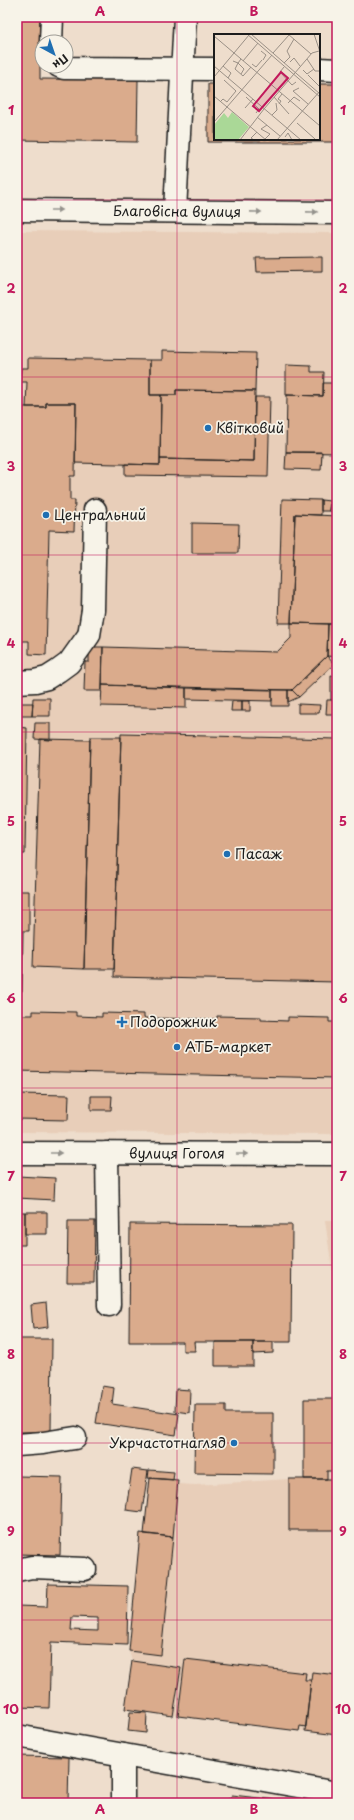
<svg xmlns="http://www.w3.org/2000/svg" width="354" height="1820" font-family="'Playpen Sans',sans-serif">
  <rect width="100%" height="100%" fill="#edc"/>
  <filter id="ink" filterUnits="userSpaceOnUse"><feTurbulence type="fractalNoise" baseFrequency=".025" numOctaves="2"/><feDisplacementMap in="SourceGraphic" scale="8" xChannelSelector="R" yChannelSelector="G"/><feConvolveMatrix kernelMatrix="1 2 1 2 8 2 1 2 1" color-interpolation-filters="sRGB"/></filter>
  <g filter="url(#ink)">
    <path fill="#e8ceb9" d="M17,231l320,2v901l-320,-2z
      M325,1220h12v84z
      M327,1471h10v264l-212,-26 7,-48 -3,-10 11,-118 4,1 6,-56 28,2v4l17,1 94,-6h38z"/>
    <path fill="#daab8c" stroke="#1c1c1c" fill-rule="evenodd" d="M17,17h23v62l98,1 -1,62 -120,-2z
      M208,84h7v55h104v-55h18v58h-129z
      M322,257v14l-65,1 -1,-14z
      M162,351l94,2 -1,38 -79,-1v5h-26v-35h12z
      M28,358l122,2v35h11l-1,70 -85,-2 1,-60h-30v4h-20l1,-25h-7l1,-14h7z
      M286,365l25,1v6h13l-1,24 -37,-1z
      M323,383h14v70l-51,-1 1,-57 36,1z
      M176,390l79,1 -1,70 -94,-2 1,-64h15z
      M255,397h15l-2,80 -143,-2v-11l35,1v-6l94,2z
      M46,403h30l-1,73h-5v24h5l-1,31 -25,-1 -3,125 -17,-1v-13h-7v3h-5v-237h29z
      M286,452h36l-1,18 -36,-1z
      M282,499l39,1v15l-26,-1 -4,109h-13z
      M321,500l9,1 -1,10h-8z
      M330,501h7v11l-8,-1z
      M295,514l42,2 -2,108 -44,-1z
      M192,523l47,1 -1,29h-46z
      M335,607h2v17h-2z
      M291,623l37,1 -1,32 -35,34 -190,-5 1,-38 174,5 14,-14z
      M328,624h9v33l-10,-1z
      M89,647h14l-1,44h-18l1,-29h4z
      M327,656l7,8 -35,33 -7,-7z
      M331,676l6,1v23h-6z
      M102,685l84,3v20l-85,-2z
      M186,688l86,2v11l-86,-2z
      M272,690h16v16h-16z
      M288,690h4l7,7 -11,5z
      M33,698h17v18h-18z
      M327,700h10v14h-11z
      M232,701h10v10h-11z
      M242,701h8v10h-8z
      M17,703h16l-1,13h-15z
      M298,704l22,1 -1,8h-21z
      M35,723h15v17l-16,-1z
      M17,727l10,1 -2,126h-8z
      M121,734l216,5v243l-223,-5z
      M90,737h31l-7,232h-30z
      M40,739l50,1 -6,229 -51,-2z
      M17,891h12v40h-6l-1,60h-5z
      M33,1011l43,1v4l26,1v-4l42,1v4l73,1v-3l44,1v3l27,1v-4l41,1v4h8v56l-320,-7v-56h16z
      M17,1094l52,1 -1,25 -51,-1z
      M91,1096h21l-1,14h-20z
      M17,1176l38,2 -1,22 -37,-2z
      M17,1212h8v33h-8z
      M25,1212h22v22h-22z
      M68,1221h27l-1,62h-27z
      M130,1224l162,1 -1,117h-97l1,9h-12v-9h-54z
      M46,1303l2,24 -15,2 -2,-24z
      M17,1339h35l-1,93h-34z
      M215,1342h38v24h-38z
      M253,1342h20v11l-20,1z
      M102,1386l12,2 -2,16 67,10 -3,21 -80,-12z
      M176,1389l14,1 -1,23 -14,-2z
      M304,1399h33v72h-10v8h-23z
      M195,1405h31v8h47v61l-79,-1z
      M132,1469l16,2 -6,41 -16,-2z
      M149,1470l25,2 -1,8 -25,-2z
      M17,1476l45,1 -2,78 -43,-1z
      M150,1478l28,2 -5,57 -29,-3z
      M289,1479h48v51h-48z
      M140,1533l33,4 -12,118 -32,-4z
      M48,1584l80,2 -1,59 -76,-3 -2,66 -32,-1v-101l30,1zM72,1617l26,1v13l-27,-1z
      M185,1659l121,14 -1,7h6l-5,47 -6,-1 -1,5 -121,-15z
      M132,1661l49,7 -8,48 -48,-7z
      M312,1672l25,3v60l-32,-4z
      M130,1712l17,1 -1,20 -18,-2z
      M17,1756l52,1 -1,46h-51z
      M232,1795l72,8h-79z"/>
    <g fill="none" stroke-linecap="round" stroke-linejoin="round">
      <g stroke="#1c1c1c" stroke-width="25">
        <g id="minor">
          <path d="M51,42l1,-25"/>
          <path d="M59,66l5,2 151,1"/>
          <path d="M319,69l18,1"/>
          <path d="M175,211l10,-194"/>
          <path d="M17,682l18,-1 12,-3 11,-7 11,-8 20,-28 4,-25 2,-100"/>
          <path id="s1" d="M17,1153l320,1"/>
          <path d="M107,1153l2,152"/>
          <path d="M17,1445l26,-2 32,-5"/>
          <path d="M17,1570l15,-3 53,2"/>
          <path d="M17,1736l320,57"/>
          <path d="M123,1803v-48"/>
        </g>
      </g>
      <g stroke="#1c1c1c" stroke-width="25">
        <g id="major">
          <path id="s2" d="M17,210l320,3"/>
        </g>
      </g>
      <use href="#minor" stroke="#f7f3e8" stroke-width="22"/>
      <use href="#major" stroke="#f7f3e8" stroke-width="22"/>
    </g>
    <defs><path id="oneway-solid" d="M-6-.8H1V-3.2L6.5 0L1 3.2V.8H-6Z"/></defs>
    <g fill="#94928c">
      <use href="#oneway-solid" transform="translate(56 210)"/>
      <use href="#oneway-solid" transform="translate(256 212) rotate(1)"/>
      <use href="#oneway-solid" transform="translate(312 212) rotate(1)"/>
      <use href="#oneway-solid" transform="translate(56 1153)"/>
      <use href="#oneway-solid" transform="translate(242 1154)"/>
    </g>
  </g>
  <path fill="none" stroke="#c2185b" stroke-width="1" stroke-opacity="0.55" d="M177,17v1786M17,200h320M17,377h320M17,555h320M17,732h320M17,910h320M17,1088h320M17,1265h320M17,1443h320M17,1620h320"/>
  <g fill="#1f6fb2" stroke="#f7f3e8" stroke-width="1.5">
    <circle cx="208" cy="428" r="4"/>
    <circle cx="46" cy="515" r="4"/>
    <circle cx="227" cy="854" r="4"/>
    <path d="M120 1016h4v4h4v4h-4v4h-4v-4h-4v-4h4z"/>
    <circle cx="177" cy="1047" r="4"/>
    <circle cx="234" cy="1443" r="4"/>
  </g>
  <g text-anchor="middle" stroke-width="3.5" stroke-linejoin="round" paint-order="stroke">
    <g font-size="14" fill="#1c1c1c" stroke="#f7f3e8">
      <text dy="5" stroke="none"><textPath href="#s2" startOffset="160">Благовісна вулиця</textPath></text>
      <text dy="5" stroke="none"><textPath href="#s1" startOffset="160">вулиця Гоголя</textPath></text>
    </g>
    <g font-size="14" fill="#1c1c1c" stroke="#f7f3e8" text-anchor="start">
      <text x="216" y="433">Квітковий</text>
      <text x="54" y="520">Центральний</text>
      <text x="235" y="859">Пасаж</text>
      <text x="130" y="1027">Подорожник</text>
      <text x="185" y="1052">АТБ-маркет</text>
      <text x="226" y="1448" text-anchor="end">Укрчастотнагляд</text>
    </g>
  </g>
  <g transform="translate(214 34)">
    <rect width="106" height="106" fill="#edc"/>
    <path d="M18,78l17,15 -11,13h-24v-15l10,-12 4,5z" fill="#aad897"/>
    <path fill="none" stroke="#9a9086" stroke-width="1" d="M33,0l73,63M37,0l69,60M74,0l23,20M100,0l6,18M0,2l106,90M47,17l5,4 -3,5M59,19l16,-18M93,25l8,12h4M19,27l5,2 -3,6 8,7 8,-9M29,27l15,-18M76,28l4,-4 6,8M70,29l6,-6 -3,-6 7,-12M38,30l4,3 6,-7M0,32l87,74M9,32l8,7 -3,5M70,33l-4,5 12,13 4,-3M89,36l4,4 7,-5M27,40l3,-5 -6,-6 3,-4M94,41l11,11M0,43l35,-42M10,46l12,11M85,54l-6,3 15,13M0,62l52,44M32,63l13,12 -3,4M60,63l15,17M7,67l2,-2 4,3 9,-11M74,69l6,-6 6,4M65,70l2,-3 -3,-2 4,-5M31,74l8,-9M50,75l48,-56 7,-2M58,81l5,-5 -1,-7M43,83l23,19M0,88l58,-67M83,89l18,16M71,103l3,-4 4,7M51,105l5,-5 -9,-5 6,-4M26,106l24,-31M40,106l-3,-2 6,-6M63,106l43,-49"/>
    <path fill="#c2185b" fill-opacity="0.15" stroke="#c2185b" stroke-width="2" d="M67,38l7,6 -29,33 -6,-5z"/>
    <rect width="106" height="106" fill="none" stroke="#1c1c1c" stroke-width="2"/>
  </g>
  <rect width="354" height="1820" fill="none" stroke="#f7f3e8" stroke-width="44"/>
  <g transform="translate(54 54) rotate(140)"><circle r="19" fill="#f7f3e8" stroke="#9f9d96"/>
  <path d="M0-3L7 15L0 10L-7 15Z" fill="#1f6fb2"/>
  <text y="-6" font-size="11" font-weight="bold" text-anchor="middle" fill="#1c1c1c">Пн</text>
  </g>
  <rect x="22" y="22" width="310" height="1776" fill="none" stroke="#c2185b" stroke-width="1.5"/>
  <g font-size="13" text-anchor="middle" font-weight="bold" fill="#c2185b">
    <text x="100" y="16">A</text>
    <text x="254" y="16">B</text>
    <text x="11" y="115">1</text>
    <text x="343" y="115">1</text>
    <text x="11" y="293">2</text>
    <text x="343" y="293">2</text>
    <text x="11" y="471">3</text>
    <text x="343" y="471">3</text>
    <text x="11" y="648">4</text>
    <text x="343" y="648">4</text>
    <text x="11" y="826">5</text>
    <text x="343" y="826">5</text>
    <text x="11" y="1003">6</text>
    <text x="343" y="1003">6</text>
    <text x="11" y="1181">7</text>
    <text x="343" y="1181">7</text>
    <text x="11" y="1359">8</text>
    <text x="343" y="1359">8</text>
    <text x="11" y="1536">9</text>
    <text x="343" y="1536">9</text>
    <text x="11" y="1714">10</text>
    <text x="343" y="1714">10</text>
    <text x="100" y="1814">A</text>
    <text x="254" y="1814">B</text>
  </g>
</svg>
